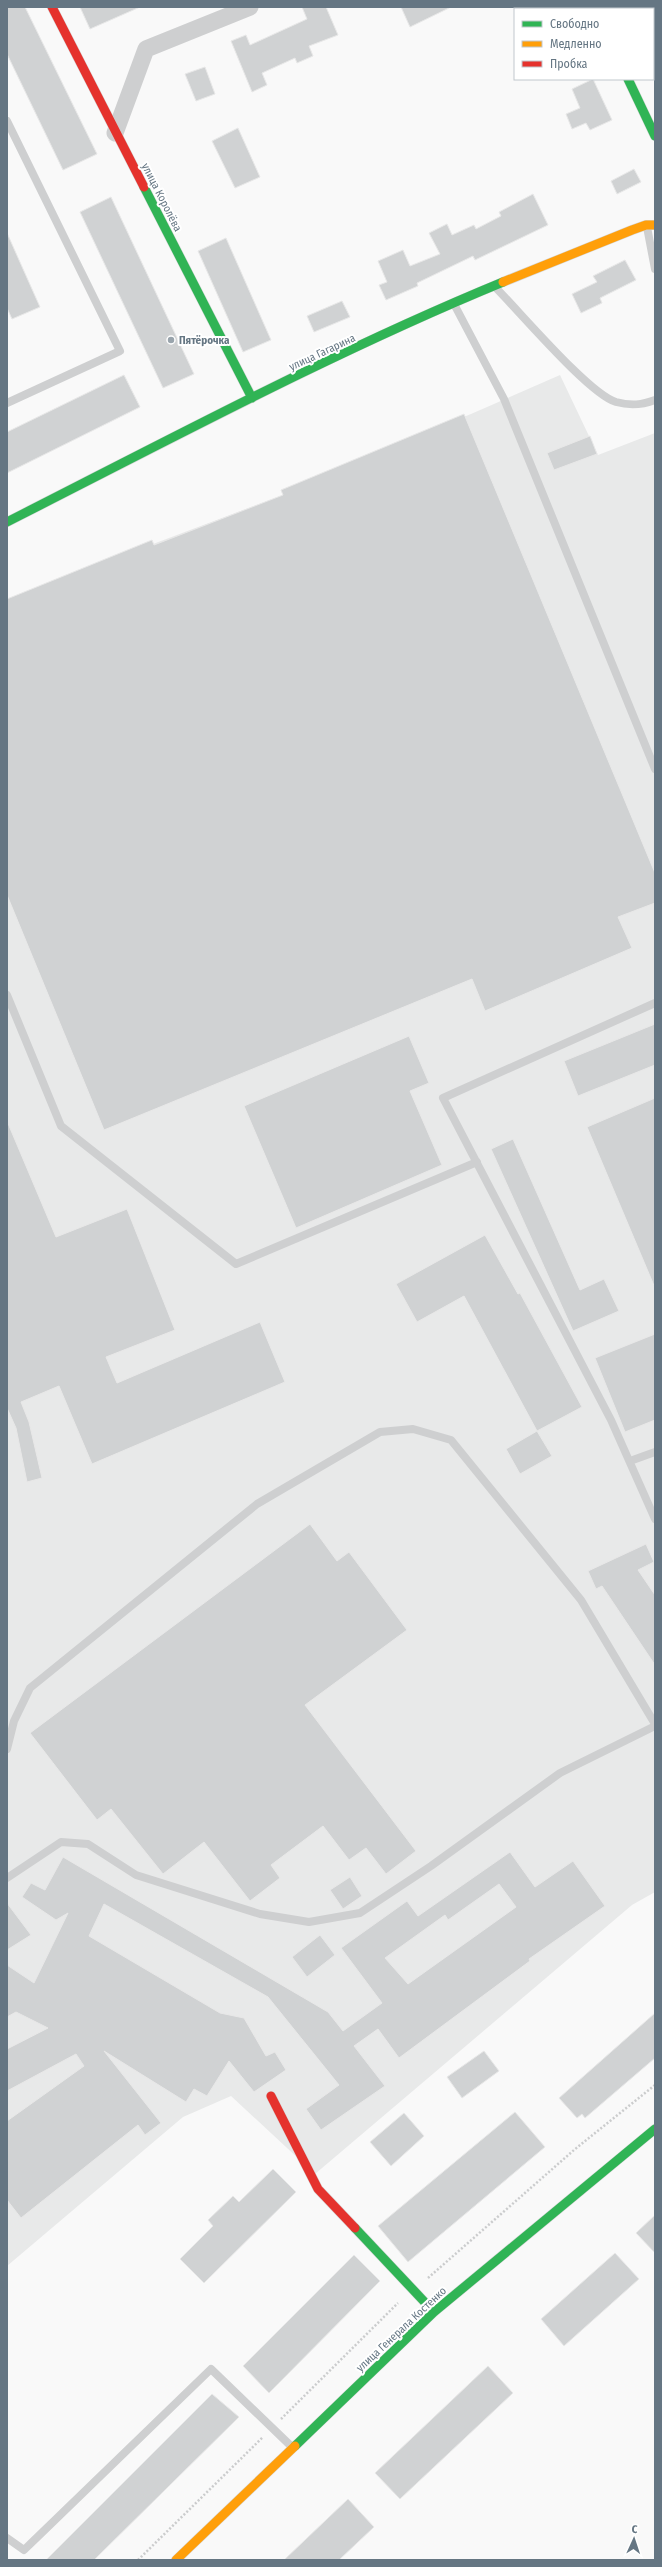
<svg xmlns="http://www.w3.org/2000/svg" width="662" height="2567" font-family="'Fira Sans Condensed',sans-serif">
  <rect width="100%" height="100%" fill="#f9f9f9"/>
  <path fill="#e8e9e9" d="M560,375l38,80 57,-22v1459l-23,13 -317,269 -84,-78 -48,21 -176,149v-1667l276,-104 -2,-5 190,-76z"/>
  <path fill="#d0d2d3" stroke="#e8e8e8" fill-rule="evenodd" d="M7,7h18l72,147 -34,16 -56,-116z
    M80,7h60l-50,22z
    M302,7h24l12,28 -29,11 4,10 -16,7 -2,-5 -33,15 5,12 -15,7 -21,-51 15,-6 4,10 57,-26z
    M401,7h50l-41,20z
    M205,67l10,27 -19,7 -11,-27z
    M593,79l19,41 -22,10 -4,-7 -14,6 -6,-15 14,-6 -8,-19z
    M238,128l22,49 -25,11 -23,-47z
    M634,169l7,13 -24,12 -6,-13z
    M533,194l15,31 -73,35 -2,-4 -56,27 1,3 -32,14 -7,-15 8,-3 -9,-21 25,-11 7,16 30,-12 -11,-21 18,-9 5,11 22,-10 2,4 25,-13 -2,-4z
    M111,197l83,177 -31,14 -83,-176z
    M7,233l33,74 -28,12 -5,-11z
    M226,238l45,102 -28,12 -45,-101z
    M625,260l11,20 -36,18 2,5 -21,10 -9,-19 25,-12 -4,-6z
    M342,301l8,16 -36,15 -7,-16z
    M124,375l16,32 -133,66v-41z
    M464,414l191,459v30l-37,14 14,31 -147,63 -13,-32 -368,151 -97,-235v-296l145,-59 2,5 129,-50 -2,-5z
    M590,436l7,18 -43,16 -7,-17z
    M655,1024v41l-77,31 -14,-35z
    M409,1036l20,47 -19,8 32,74 -146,63 -52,-122z
    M655,1098v190l-68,-161z
    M7,1121l49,116 71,-28 48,121 -69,27 11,26 143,-61 25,60 -193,82 -33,-78 -38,16 8,20 13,56 -15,4 -11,-54 -9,-20z
    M513,1139l67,151 24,-11 15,32 -46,20 -82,-182z
    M485,1235l33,59 2,-1 62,114 -45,24 -73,-135 -47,26 -21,-38z
    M655,1334v86l-30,12 -30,-74z
    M537,1431l15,25 -32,18 -14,-25z
    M310,1524l27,37 12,-9 58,78 -102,75 111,146 -30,23 -20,-26 -17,12 -26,-34 -52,39 9,13 -30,23 -46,-59 -41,32 -52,-65 -14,11 -67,-87z
    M646,1544l8,18 -16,8 17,25v70l-53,-79 -6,3 -8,-18z
    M510,1852l25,35 38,-26 32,45 -76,53 1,2 -131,97 -21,-29 -24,17 31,40 -64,44 -15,-21 33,-24 -71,-88 -164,-93 -15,32 131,77 24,5 22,38 9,-4 11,18 -32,22 -25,-31 -22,35 -13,-7 -8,13 -82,-51 57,72 -16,12 -7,-10 -117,93 -14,-18v-79l77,-55 -8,-12 -69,37v-42l41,-21 -32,-16 -9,5v-52l27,18 34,-70 -12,7 -34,-23 9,-14 14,7 18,-33 265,155 15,19 39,-28 -41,-55 66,-47 11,15zM499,1884l17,23 -108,77 -23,-26 60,-43 3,5z
    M350,1877l12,19 -19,13 -13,-19z
    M7,1903l24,32 -24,15z
    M320,1935l15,20 -28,22 -15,-20z
    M655,2013v45l-70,60 -3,-4 -5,4 -18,-20z
    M484,2051l15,20 -37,27 -15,-21z
    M515,2112l30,35 -137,115 -30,-36z
    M404,2113l20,23 -33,30 -21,-24z
    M273,2169l23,23 -92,91 -24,-24 33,-33 -5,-6 25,-24 6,6z
    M655,2215v38l-19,-20z
    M615,2253l24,26 -75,67 -23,-27z
    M354,2255l26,26 -111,112 -26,-27z
    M488,2366l25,27 -113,106 -25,-26z
    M212,2394l27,23 -145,143h-48z
    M348,2499l26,28 -35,33h-55z"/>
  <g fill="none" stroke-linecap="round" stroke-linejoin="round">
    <g stroke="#d5d6d7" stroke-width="10">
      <path id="fast" d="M628,79l27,57
        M144,187l108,211
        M7,522c164,-83 326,-170 496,-240
        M355,2228l79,84
        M295,2446l139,-134 221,-183"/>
    </g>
    <g stroke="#d5d6d7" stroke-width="10">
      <path id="slow" d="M503,282l129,-52 14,-5h9
        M176,2560l119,-114"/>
    </g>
    <g stroke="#d5d6d7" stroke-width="10">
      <path id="jam" d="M52,7l92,180
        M271,2096l47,93 37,39"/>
    </g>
    <path stroke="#cbcccd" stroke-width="2.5" stroke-dasharray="2 2" stroke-linecap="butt" d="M428,2278l146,-128 81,-65
      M281,2419l117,-116
      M138,2560l125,-123"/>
    <path stroke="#cecfd0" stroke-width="8" d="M7,121l113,230 -113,52
      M647,227l8,42
      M496,288c24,24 93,106 120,114 15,4 26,3 39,-2
      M454,304l50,95 151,370
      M7,995l54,131 175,138 241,-102
      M655,1003l-212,95 168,322 44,99
      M630,1461l25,-9
      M7,1749l7,-28 16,-33 227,-184 123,-72 33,-3 38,11 130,160 74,124
      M7,1878l54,-36 27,2 48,31 124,39 49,8 51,-9 71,-47 129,-93 95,-47
      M7,2538l17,12 187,-181 81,78"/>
    <path stroke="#cecfd0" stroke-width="17" d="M595,7l1,2
      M115,133l31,-84 104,-42"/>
    <use href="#fast" stroke="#30b455" stroke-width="9"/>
    <use href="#slow" stroke="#ff9f0a" stroke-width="9"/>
    <use href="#jam" stroke="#e5322d" stroke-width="9"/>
  </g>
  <circle fill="#99a4ac" stroke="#fff" stroke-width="1.5" cx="171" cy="340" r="4"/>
  <g text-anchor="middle" stroke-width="4" stroke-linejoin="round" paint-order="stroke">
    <g font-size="11" fill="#657683" stroke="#fff">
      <text transform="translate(162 197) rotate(63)" y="4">улица Королёва</text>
      <text transform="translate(322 352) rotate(-25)" y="4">улица Гагарина</text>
      <text transform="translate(401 2329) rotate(-43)" y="4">улица Генерала Костенко</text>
    </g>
    <g font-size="11" font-weight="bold" fill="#657683" stroke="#fff" text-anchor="start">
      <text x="179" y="344">Пятёрочка</text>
    </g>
  </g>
  <rect width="662" height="2567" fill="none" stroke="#657683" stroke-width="16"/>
  <rect x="514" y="8" width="140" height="72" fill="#ffffff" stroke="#c1c8cd"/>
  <rect x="522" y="21" width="20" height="6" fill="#30b455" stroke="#c1c8cd"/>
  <text x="550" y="28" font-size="12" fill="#657683">Свободно</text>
  <rect x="522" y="41" width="20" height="6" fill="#ff9f0a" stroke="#c1c8cd"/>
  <text x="550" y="48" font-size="12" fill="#657683">Медленно</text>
  <rect x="522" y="61" width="20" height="6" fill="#e5322d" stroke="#c1c8cd"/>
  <text x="550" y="68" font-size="12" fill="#657683">Пробка</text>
  <g transform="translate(634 2539) rotate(3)" stroke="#ffffff" stroke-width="3" paint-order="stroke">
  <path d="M0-3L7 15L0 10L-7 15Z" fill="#657683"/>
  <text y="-6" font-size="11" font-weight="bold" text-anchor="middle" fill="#657683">С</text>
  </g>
</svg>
